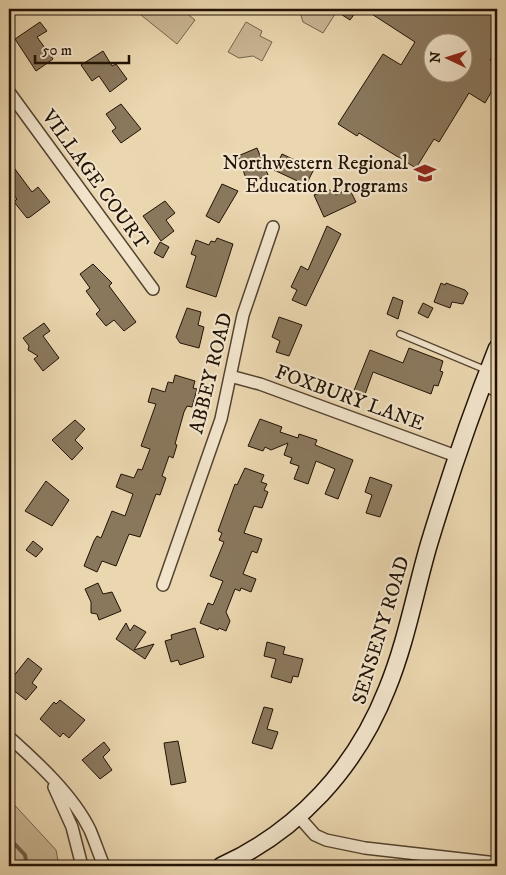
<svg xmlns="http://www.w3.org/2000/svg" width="506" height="875" font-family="'IM FELL DW Pica',serif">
  <rect width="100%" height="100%" fill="#ead6af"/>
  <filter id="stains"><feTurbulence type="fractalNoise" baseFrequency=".004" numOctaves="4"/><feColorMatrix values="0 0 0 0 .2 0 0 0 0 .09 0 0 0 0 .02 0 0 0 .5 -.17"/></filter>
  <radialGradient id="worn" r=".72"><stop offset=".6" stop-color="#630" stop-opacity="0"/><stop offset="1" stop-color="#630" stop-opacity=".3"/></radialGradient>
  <path fill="#c8b592" stroke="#74644c" d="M146,9h35l14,11 -18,24 -36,-29z
    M299,9h34l4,2 -14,22 -20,-11z
    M246,22l16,9 -2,5 12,6 -10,19 -9,-5 -14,2 -11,-6z
    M9,799l47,51 3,16h-50z"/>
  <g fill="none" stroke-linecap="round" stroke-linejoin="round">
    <path stroke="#715f48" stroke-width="4" d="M9,838l16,17 2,11"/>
  </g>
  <path fill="#8a785d" stroke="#211205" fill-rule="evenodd" d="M333,9h25l-8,11z
    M364,9h132l-4,6 5,4v30l-7,11 7,4v18l-12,21 -16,-10 -30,49 -5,-3 -18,29 -57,-35 -2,3 -19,-12 45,-70 18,11 14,-23zM434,42h30v30h-30z
    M40,22l7,9 -10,6 16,22 -17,12 -21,-32z
    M103,51l9,15 4,-2 11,15 -17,13 -11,-16 -7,5 -11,-16z
    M121,104l20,25 -20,14 -9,-12 4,-3 -10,-14z
    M257,148l11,27 -20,9 -10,-28z
    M282,154l32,15 -8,16 -32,-15z
    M9,161l23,31 6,-5 12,15 -20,15 -3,1 -13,-16 3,-3 -8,-10z
    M222,184l16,7 -19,32 -13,-7z
    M349,188l7,14 -32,15 -10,-22 16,-5 6,5z
    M165,201l10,12 -9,7 8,11 -13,10 -18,-25z
    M327,226l14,8 -35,72 -14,-6 5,-10 -6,-3 10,-21 7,4z
    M217,238l16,6 -17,53 -30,-10 10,-31 -5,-2 5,-14 13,5 2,-4 4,1z
    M160,242l9,5 -6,11 -9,-5z
    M93,264l19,19 -3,3 27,36 -12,9 -10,-11 -8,6 -10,-12 4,-4 -14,-19 4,-3 -10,-14z
    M441,283l4,2 1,-2 19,7 3,3 -5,11 -11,-2 -2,6 -16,-6z
    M393,297l10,4 -5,18 -11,-5z
    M423,303l10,5 -5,10 -10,-5z
    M187,308l14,4 -3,13 6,2 -5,21 -19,-5 -4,-6z
    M279,317l23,8 -13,31 -13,-4 4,-11 -8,-4z
    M44,323l6,8 -7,5 16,22 -16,13 -9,-12 4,-3 -10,-6 1,-4 -6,-8z
    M409,348l34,13 -3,10 3,1 -5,14 -4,-1 -3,9 -58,-22 -9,25 -11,-4 17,-43 33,13z
    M175,375l20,6 -2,7 4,1 -5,18 -5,-1 -3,6 -9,32 2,1 -4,13 -4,-2 -7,20 4,2 -6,17 -4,-1 -16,43 -11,-3 -13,32 -14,-5 -5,11 -13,-6 10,-25 3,-5 4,2 11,-27 13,5 8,-22 -17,-7 5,-13 13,4 4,-9 4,1 8,-21 -9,-3 15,-42 -8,-2 4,-14 13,4 3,-10 5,1z
    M260,419l22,8 -2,5 18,6 1,-4 18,6 -2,5 38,15 -15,39 -13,-5 10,-25 -19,-8 -8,23 -14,-5 5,-13 -9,-3 2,-5 -8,-3 4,-12 -17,7 -6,-3 -2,4 -15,-5z
    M75,420l10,9 -10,11 8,8 -11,12 -20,-20z
    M245,468l19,7 -3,7 6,2 -3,6 4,2 -6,16 -8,-2 -10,27 18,6 -5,14 -5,-2 -9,23 13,5 -5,13 -10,-4 -1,3 -5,-2 -9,23 4,9 -4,10 -7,-3 -1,2 -18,-7 8,-20 5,2 10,-24 -13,-5 14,-34 -5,-2 3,-7 -4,-2 17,-47 2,1z
    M370,477l22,8 -12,32 -14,-4 6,-18 -7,-3z
    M46,481l23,19 -17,26 -27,-15z
    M33,541l10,8 -7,8 -10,-7z
    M98,583l5,11 9,-2 9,19 -22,9 -2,-6 -6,-1v-11l-6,-13z
    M126,623l4,8 4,-6 12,7 -12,18 20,-6 -9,15 -29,-20z
    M195,628l9,29 -24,8 -2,-5 -7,2 -6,-21 7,-2 -1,-4z
    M267,642l18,5 -2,7 20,5 -5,18 -5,-1 -2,7 -20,-6 5,-18 -12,-3z
    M28,658l14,11 -10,14 5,4 -11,13 -17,-13v-5z
    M60,700l25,20 -16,18 -6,-5 -3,4 -20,-18 14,-17 2,2z
    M264,707l9,2 -6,20 11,3 -6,17 -20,-6z
    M178,741l8,41 -15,3 -7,-42z
    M104,742l6,8 -7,7 9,13 -12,9 -18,-19z"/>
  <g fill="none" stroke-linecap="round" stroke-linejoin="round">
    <g stroke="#534330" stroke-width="8">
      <path id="lane" d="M400,334l86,36"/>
    </g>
    <g stroke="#534330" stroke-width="14">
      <path id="street" d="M9,92l144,197
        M230,376l30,8 196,72
        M483,384l14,7
        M163,585l58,-166 22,-104 30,-88
        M9,737c28,25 64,58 81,93 5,12 9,24 14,36
        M54,787l18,40 10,39
        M299,817l16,18 11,5 39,8 132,15"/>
    </g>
    <g stroke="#211205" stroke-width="19">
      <path id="secondary" d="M221,866c77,-35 135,-98 166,-177 19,-46 28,-97 42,-145 20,-66 42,-131 68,-196"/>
    </g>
    <use href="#lane" stroke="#f1e4cb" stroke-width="5.5"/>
    <use href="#street" stroke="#f1e4cb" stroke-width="11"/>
    <use href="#secondary" stroke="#f1e4cb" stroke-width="16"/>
  </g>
  <defs>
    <g id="school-bare" transform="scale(1.725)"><path d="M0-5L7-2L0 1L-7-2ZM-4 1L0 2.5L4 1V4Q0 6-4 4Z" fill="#8f2418" stroke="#f1e4cb" stroke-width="2.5" paint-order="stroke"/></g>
  </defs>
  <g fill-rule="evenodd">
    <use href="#school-bare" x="425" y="173"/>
  </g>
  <g text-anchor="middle" stroke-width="4.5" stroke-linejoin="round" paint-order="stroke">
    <g font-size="20" fill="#211205" stroke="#f1e4cb" text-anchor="end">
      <text x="408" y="169">Northwestern Regional<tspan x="408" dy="23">Education Programs</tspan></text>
    </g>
    <g font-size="20" fill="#211205" stroke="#f1e4cb">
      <text transform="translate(96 179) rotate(54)" y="7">VILLAGE COURT</text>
      <text transform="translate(210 373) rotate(-76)" y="7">ABBEY ROAD</text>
      <text transform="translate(350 397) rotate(20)" y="7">FOXBURY LANE</text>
      <text transform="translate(380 630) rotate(-73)" y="7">SENSENY ROAD</text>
    </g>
  </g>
  <rect width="506" height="875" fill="none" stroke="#ead6af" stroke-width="30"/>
  <rect x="10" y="10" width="486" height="855" fill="none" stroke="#211205" stroke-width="2.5"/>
  <rect x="15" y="15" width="476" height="845" fill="none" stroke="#211205"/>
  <g transform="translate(448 58) rotate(274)"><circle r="24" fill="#f1e4cb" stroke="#9e907c"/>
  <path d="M0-4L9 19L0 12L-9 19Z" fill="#8f2418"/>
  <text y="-8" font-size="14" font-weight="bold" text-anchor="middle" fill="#211205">N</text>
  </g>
  <path d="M35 55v8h94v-8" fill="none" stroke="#211205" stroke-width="2.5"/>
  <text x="42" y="55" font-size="15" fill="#211205" stroke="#f1e4cb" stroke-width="4" paint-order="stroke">50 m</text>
  <rect width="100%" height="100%" filter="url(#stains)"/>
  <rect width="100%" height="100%" fill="url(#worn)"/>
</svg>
